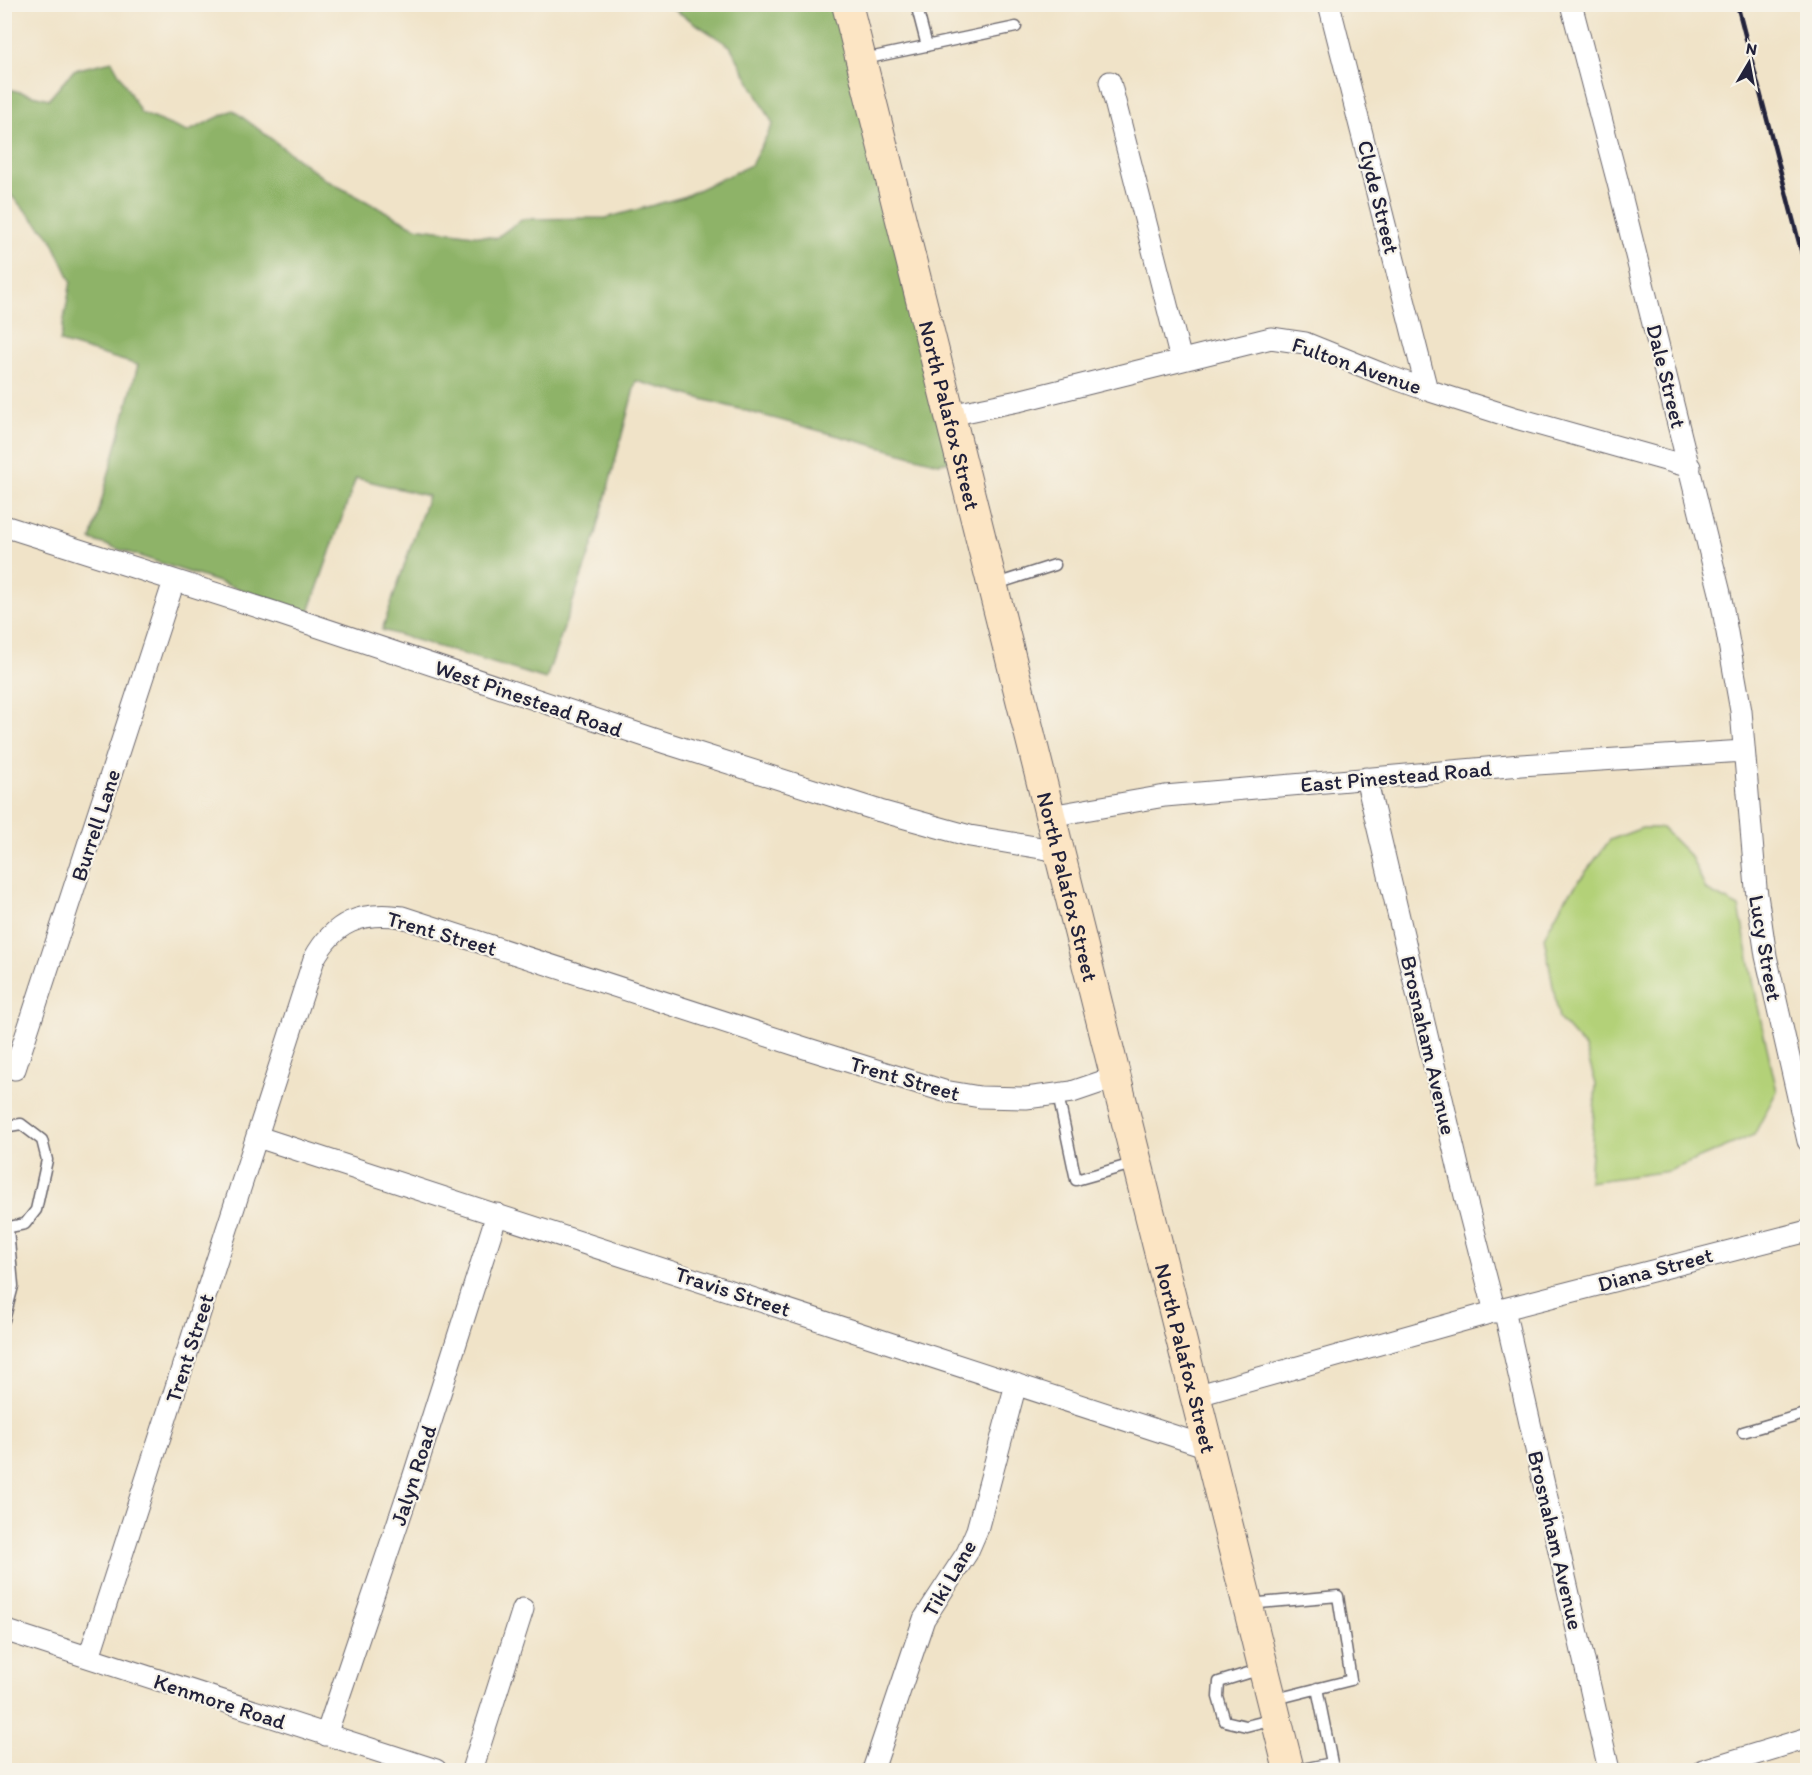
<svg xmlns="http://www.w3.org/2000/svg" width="1812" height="1775" font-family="Itim,sans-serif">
  <rect width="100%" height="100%" fill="#f7f3e8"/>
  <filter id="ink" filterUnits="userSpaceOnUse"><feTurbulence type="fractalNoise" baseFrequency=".0167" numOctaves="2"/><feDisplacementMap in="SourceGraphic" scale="12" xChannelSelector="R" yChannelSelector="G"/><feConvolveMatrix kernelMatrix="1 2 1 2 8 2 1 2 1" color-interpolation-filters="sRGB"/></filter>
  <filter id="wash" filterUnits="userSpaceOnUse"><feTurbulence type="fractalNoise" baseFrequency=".008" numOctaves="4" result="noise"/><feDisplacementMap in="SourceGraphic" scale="24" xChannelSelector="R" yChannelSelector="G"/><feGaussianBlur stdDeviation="1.35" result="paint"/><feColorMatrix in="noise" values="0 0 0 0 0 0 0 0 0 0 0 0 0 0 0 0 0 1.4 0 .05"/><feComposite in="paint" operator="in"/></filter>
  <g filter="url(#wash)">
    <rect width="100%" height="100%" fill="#f0e3c8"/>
    <path fill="#b3d178" stroke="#6a7a5a" stroke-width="1.5" d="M1642,828h20l29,29 15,33 33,17 22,114 16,70 -23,44 -85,36 -80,11 7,-98 -11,-36 -26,-29 -15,-82 19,-35 47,-62z"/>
    <path fill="#8eb368" stroke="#586a52" stroke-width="1.5" d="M667,5h170l116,456 -15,2 -302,-82 -41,157 -49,141 -164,-49 46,-134 -72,-18 -47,134 -218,-72 47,-175 -78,-23 11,-61 -20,-43 -46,-49 -1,-101 45,11 25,-29 38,-9 29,52 46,19 46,-22 93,70 89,47 81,11 26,-19 84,-1 77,-21 68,-32 22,-41 -43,-78z"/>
  </g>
  <g filter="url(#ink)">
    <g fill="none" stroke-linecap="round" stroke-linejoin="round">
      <g stroke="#6a666c" stroke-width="13">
        <path id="lane" d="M916,4l11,42
          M864,59l152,-32
          M993,585l62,-20
          M1058,1095l18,85 60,-17
          M4,1127l17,-3 21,16 5,20 -11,50 -11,14 -21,4
          M4,1320l9,-34 -5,-57
          M1743,1432l65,-19
          M1248,1604l90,-8 13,84 -79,20
          M1261,1669l-42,13 -1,15 7,24 21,5 28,-7
          M1297,1770l35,-7 -15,-75"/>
      </g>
      <g stroke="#6a666c" stroke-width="23">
        <path id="street" d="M1329,4l98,386
          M1571,4l47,179 102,410 21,118 15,177 10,68 42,185
          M1110,82l71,278
          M950,415l68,-14 253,-63 34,5 77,31 45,16 85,27 178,50
          M4,526l270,86 392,131 214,68 90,25 89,15
          M1366,778l100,422 29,112
          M1050,816l115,-20 356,-31 223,-14
          M15,1069l159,-488
          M258,1137l950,310
          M1504,1309l105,461
          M1195,1396l309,-87 304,-78
          M4,1630l432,140
          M89,1657l225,-698c20,-37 47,-48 88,-42l403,131 139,43 36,6 46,1 46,-6 44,-15
          M326,1735l88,-260 83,-261
          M472,1770l51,-161
          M873,1770l51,-151 43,-66 10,-23 39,-146
          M1703,1770l105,-32"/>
      </g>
      <g stroke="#6a666c" stroke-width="32">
        <g id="secondary">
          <path id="s1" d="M847,4l442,1766"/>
        </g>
      </g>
      <use href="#lane" stroke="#fff" stroke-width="10"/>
      <use href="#street" stroke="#fff" stroke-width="21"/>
      <use href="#secondary" stroke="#fce5c4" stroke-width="30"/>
      <path stroke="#22223b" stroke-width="4.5" d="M1737,4l71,273"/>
    </g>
  </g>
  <g text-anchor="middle" stroke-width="4.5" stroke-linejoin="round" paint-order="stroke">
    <g font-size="22" fill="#22223b" stroke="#f7f3e8">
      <text transform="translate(1379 197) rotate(76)" y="8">Clyde Street</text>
      <text transform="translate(1357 365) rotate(19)" y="8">Fulton Avenue</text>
      <text transform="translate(1667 376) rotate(76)" y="8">Dale Street</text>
      <text dy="8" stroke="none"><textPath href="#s1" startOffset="424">North Palafox Street</textPath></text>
      <text transform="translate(529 698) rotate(19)" y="8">West Pinestead Road</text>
      <text transform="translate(1396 776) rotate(-5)" y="8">East Pinestead Road</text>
      <text transform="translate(95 825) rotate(-72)" y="8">Burrell Lane</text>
      <text dy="8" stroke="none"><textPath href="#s1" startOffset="910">North Palafox Street</textPath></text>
      <text transform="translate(442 933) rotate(16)" y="8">Trent Street</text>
      <text transform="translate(1766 948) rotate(80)" y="8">Lucy Street</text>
      <text transform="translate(1429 1045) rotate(77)" y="8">Brosnaham Avenue</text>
      <text transform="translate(905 1078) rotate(16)" y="8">Trent Street</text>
      <text transform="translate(1655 1269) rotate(-15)" y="8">Diana Street</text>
      <text transform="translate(733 1291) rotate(18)" y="8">Travis Street</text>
      <text transform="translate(189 1348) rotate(-72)" y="8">Trent Street</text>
      <text dy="8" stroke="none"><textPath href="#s1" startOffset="1396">North Palafox Street</textPath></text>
      <text transform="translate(413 1475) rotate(-72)" y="8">Jalyn Road</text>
      <text transform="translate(1556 1540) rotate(77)" y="8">Brosnaham Avenue</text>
      <text transform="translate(949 1578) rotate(-60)" y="8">Tiki Lane</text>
      <text transform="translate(220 1701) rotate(18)" y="8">Kenmore Road</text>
    </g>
  </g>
  <rect width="1812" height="1775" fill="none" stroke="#f7f3e8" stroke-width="24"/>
  <g transform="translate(1749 63) rotate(10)" stroke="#f7f3e8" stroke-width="4.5" paint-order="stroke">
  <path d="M0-4.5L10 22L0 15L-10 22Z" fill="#22223b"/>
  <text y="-9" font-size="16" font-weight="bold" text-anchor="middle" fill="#22223b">N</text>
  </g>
</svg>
